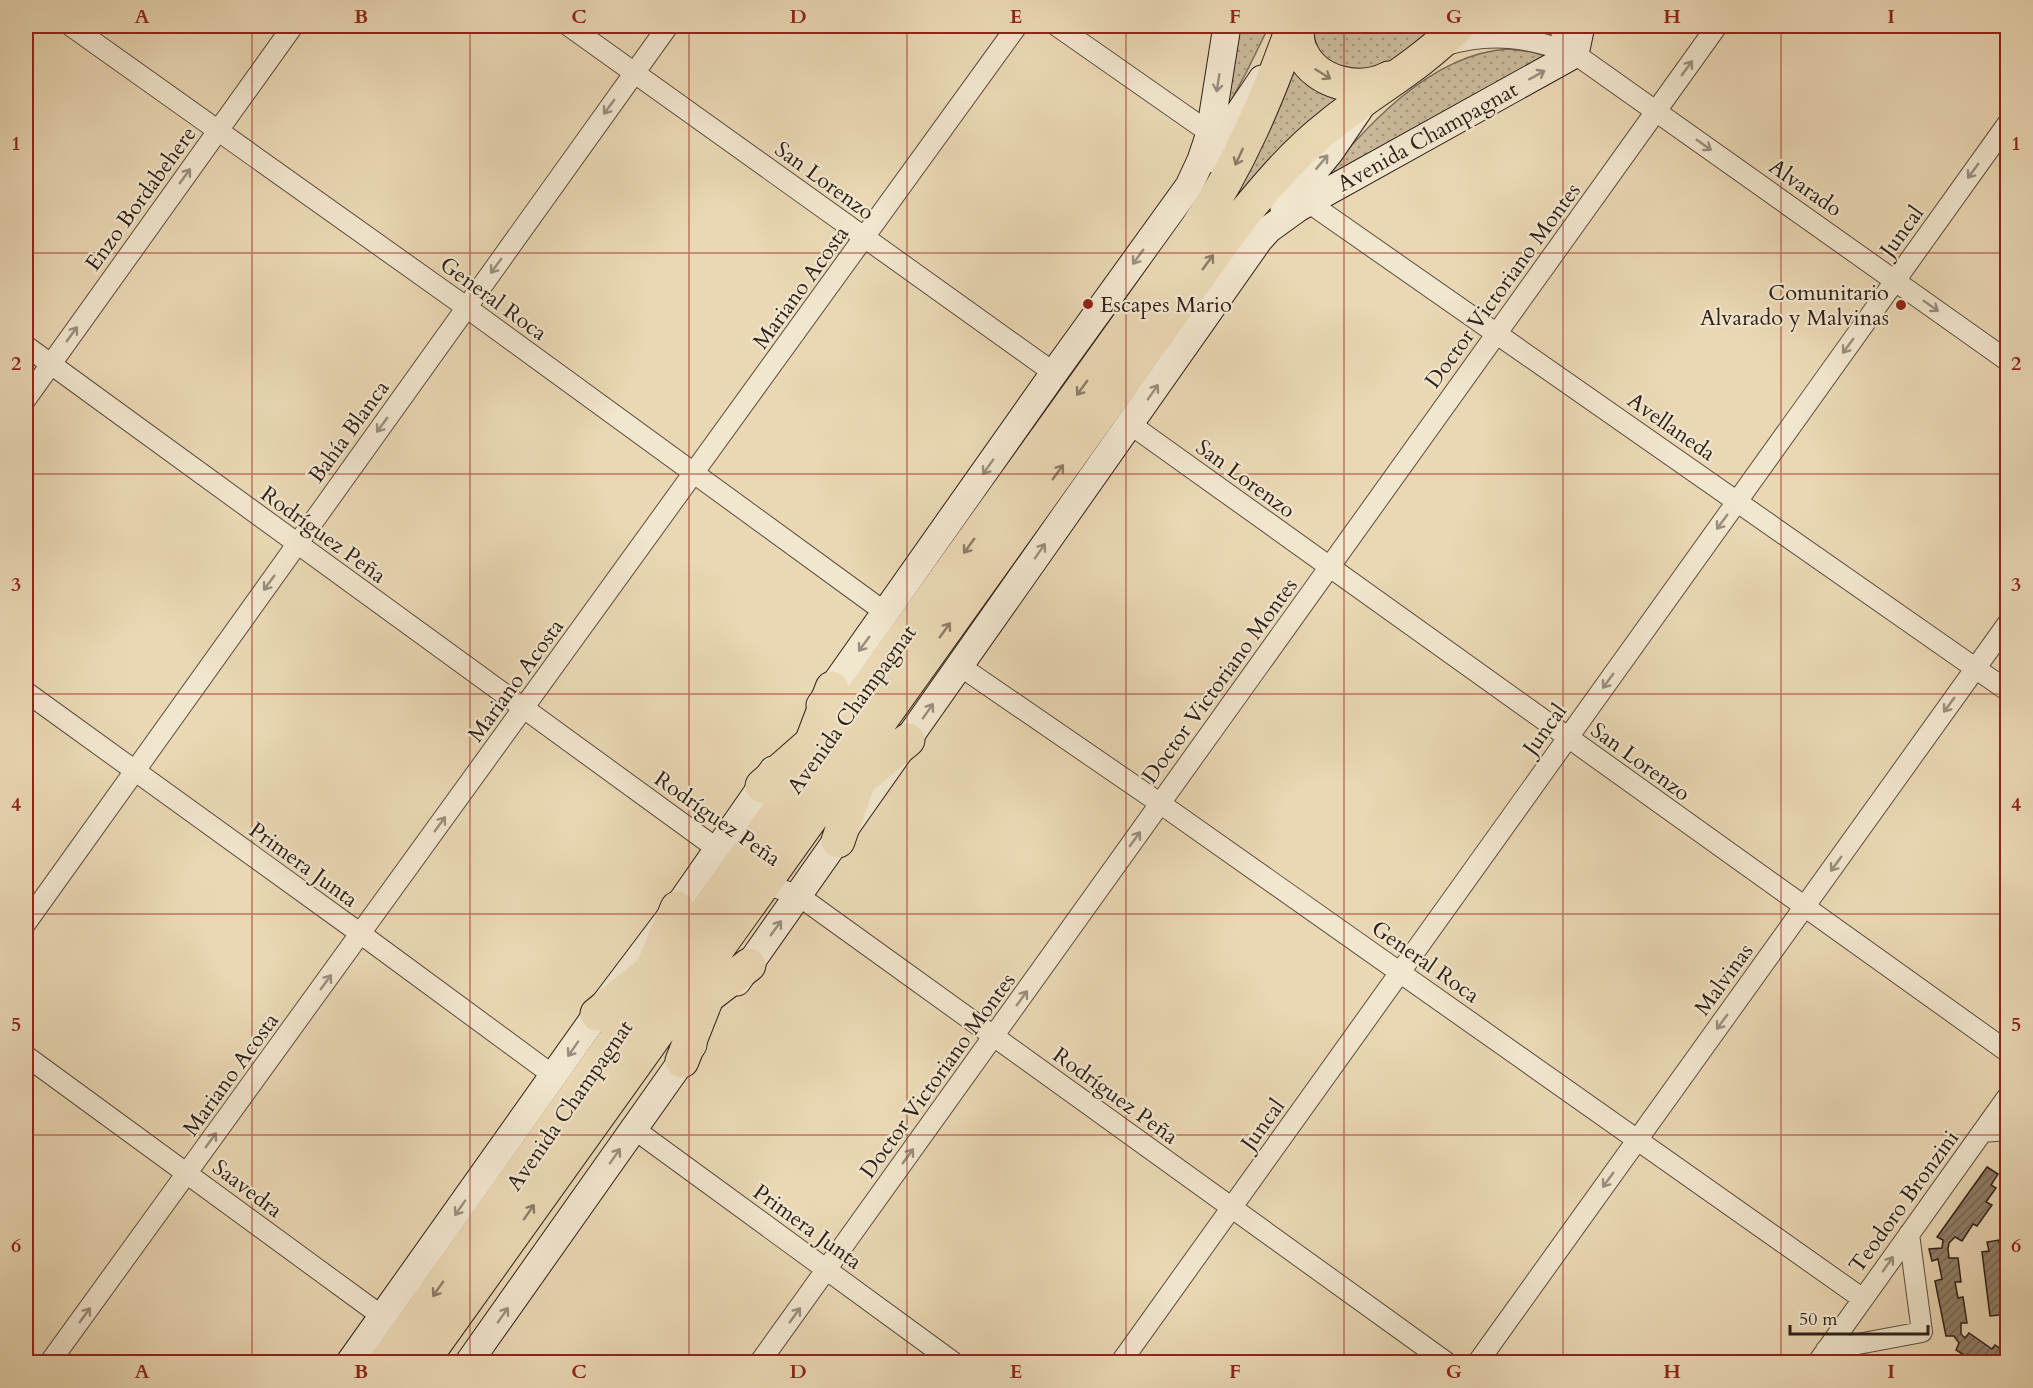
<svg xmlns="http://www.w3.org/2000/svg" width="2033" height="1388" font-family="Cardo,serif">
  <defs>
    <pattern id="green-dots" width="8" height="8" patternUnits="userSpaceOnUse" patternTransform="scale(1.5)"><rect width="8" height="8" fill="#cab99a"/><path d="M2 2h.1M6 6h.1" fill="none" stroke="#a4967d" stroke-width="1.8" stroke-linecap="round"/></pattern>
    <pattern id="building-hatch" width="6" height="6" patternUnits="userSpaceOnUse" patternTransform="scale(1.5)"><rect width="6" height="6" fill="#90806a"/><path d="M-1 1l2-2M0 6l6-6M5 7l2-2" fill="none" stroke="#766856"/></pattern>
  </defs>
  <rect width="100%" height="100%" fill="#ead8b4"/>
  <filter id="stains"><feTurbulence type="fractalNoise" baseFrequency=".00333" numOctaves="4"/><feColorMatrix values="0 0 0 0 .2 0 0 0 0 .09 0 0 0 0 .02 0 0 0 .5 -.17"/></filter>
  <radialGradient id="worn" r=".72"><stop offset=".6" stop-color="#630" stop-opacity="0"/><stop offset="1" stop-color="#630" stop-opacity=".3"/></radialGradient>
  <path fill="url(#green-dots)" stroke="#7c6c5a" stroke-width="1.5" d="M1235,26h34l-22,45 -29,54z
    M1312,26h128l-34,27 -20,11 -15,6h-32l-21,-17z
    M1508,49l24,3 20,6 -236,129c47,-57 112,-133 192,-138z
    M1290,62l54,37 -586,756z"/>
  <path fill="url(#building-hatch)" stroke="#2e201a" stroke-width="1.5" d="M2000,1153h8v16h-6z
    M1987,1167l11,7 -7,11 5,3 -10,14 6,3 -15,21 -4,-2 -11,17 -7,-4 -6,6 -1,6 1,9h9l3,24h-6l3,16 5,-1 4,26h-6v11l4,4 4,-5 23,16 3,-4 13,9v8h-33l-19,-12 3,-7 -5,-7h-8l-11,-55 7,-2 -4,-20 -6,2 -3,-12 13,-1 1,-8 -6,-3z
    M1999,1240l9,74 -18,2 -8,-64 7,-1 -2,-9z"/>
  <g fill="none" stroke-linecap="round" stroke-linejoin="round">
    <g stroke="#5d4e40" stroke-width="22">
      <path id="street" d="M71,26l395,281 420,306
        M569,26l485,347
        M1057,26l153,107
        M1558,26l17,28
        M1443,46c47,-15 87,-9 132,8l433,307
        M1308,202l700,489
        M26,346l701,510
        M26,399l267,-373
        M1130,424l878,628
        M960,666l201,138 702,495
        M26,692l335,242 193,142
        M758,879l6,4 35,13 647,466
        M26,923l642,-897
        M26,1056l357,261
        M634,1129l319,233
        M1982,1132l26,-2
        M1826,1350l96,-18 -13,-98
        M50,1362l967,-1336
        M760,1362l957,-1336
        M1121,1362l887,-1239
        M1478,1362l530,-739
        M1818,1362l190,-266"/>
    </g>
    <g stroke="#2e201a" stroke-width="29">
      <path id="secondary" d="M1208,159l54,-80
        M1284,208l46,-56 30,-44
        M820,705l234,-332 135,-187 12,-26 9,-27 17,-107
        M737,982l522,-742 10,-11 29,-21 277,-154 6,-28
        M350,1362l247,-348 80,-106 96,-138
        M469,1362l224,-317"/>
    </g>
    <g stroke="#2e201a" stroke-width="35">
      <path id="highway" d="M1297,26c0,9 0,19 5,27 15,31 58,40 87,25
        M808,751l24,-63
        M854,784l54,-44
        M762,786l49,-43
        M838,841l28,-81
        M653,967l24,-59
        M702,1001l47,-36
        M597,1014l56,-45
        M682,1061l25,-63 8,-29
        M386,1362l400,-562 71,-97 341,-477c42,-62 70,-130 95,-200
        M422,1362l816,-1141c28,-34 57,-69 92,-96 42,-34 91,-60 128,-99"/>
    </g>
    <use href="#street" stroke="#f1e6ce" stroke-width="20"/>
    <use href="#secondary" stroke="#f1e6ce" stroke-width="27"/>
    <use href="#highway" stroke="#ead8b4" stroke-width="33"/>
  </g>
  <defs><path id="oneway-shaft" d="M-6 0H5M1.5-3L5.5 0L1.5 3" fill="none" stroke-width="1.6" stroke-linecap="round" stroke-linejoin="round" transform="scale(1.5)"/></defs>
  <g stroke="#998d7d">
    <use href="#oneway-shaft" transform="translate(1687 68) rotate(-54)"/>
    <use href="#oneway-shaft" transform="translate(1537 75) rotate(-29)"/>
    <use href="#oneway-shaft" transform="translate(1218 83) rotate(99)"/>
    <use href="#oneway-shaft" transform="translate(609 107) rotate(126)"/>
    <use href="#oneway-shaft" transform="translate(1704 145) rotate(35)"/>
    <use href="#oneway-shaft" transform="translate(1322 162) rotate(-50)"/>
    <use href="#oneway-shaft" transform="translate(1973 171) rotate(126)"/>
    <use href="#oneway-shaft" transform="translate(185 176) rotate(-54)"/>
    <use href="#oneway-shaft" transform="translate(1138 257) rotate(126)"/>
    <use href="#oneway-shaft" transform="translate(496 266) rotate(126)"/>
    <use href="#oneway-shaft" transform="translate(1931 306) rotate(35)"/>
    <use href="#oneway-shaft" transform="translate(72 334) rotate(-54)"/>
    <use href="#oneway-shaft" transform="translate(1848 346) rotate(126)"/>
    <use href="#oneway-shaft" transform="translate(1153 392) rotate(-55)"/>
    <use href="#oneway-shaft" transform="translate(382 425) rotate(126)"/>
    <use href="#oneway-shaft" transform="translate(988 467) rotate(125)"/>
    <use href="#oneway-shaft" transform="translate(1722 522) rotate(126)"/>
    <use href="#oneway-shaft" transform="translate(1040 551) rotate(-55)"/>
    <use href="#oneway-shaft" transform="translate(269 583) rotate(126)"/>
    <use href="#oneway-shaft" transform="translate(864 644) rotate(126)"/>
    <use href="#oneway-shaft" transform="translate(1608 681) rotate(126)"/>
    <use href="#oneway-shaft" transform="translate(1949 705) rotate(126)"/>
    <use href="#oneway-shaft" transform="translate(928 711) rotate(-55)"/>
    <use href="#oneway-shaft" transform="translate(440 824) rotate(-54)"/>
    <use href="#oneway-shaft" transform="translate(1135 839) rotate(-54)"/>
    <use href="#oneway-shaft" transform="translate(1836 864) rotate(126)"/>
    <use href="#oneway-shaft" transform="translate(776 928) rotate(-54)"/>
    <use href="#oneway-shaft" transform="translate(326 982) rotate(-54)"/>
    <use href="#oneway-shaft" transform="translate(1022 998) rotate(-54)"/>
    <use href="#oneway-shaft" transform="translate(1722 1022) rotate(126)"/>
    <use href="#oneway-shaft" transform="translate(573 1049) rotate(125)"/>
    <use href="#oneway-shaft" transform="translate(211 1140) rotate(-54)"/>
    <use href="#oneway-shaft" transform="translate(615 1156) rotate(-55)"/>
    <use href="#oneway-shaft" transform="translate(908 1156) rotate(-54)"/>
    <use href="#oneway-shaft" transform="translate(1608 1180) rotate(126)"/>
    <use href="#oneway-shaft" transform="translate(460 1208) rotate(125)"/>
    <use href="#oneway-shaft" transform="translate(1888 1264) rotate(-55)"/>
    <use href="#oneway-shaft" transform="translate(85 1315) rotate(-54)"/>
    <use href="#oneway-shaft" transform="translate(503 1315) rotate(-55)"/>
    <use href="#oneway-shaft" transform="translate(795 1315) rotate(-54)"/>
  </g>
  <g stroke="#8c7c67">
    <use href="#oneway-shaft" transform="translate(1323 74) rotate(32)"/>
    <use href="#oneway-shaft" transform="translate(1239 157) rotate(115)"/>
    <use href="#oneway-shaft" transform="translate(1208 262) rotate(-54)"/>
    <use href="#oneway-shaft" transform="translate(1082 388) rotate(126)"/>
    <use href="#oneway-shaft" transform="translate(1058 472) rotate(-54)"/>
    <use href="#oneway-shaft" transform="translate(969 546) rotate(126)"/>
    <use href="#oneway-shaft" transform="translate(945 630) rotate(-54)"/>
    <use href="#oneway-shaft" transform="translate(529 1212) rotate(-55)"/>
    <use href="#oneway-shaft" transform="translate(438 1289) rotate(125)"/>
  </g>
  <path fill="none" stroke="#8f2418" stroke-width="1.5" stroke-opacity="0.55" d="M252,26v1336M470,26v1336M689,26v1336M907,26v1336M1126,26v1336M1344,26v1336M1563,26v1336M1781,26v1336M26,253h1982M26,474h1982M26,694h1982M26,914h1982M26,1135h1982"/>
  <g fill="#8f2418" stroke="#f1e6ce" stroke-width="2">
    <circle cx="1088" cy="304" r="6"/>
    <circle cx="1901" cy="305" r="6"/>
  </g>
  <g text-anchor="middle" stroke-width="4.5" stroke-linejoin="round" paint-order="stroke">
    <g font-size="22" fill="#2e201a" stroke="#f1e6ce">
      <text transform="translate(1427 136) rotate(-29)" y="8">Avenida Champagnat</text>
      <text transform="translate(825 180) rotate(36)" y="8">San Lorenzo</text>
      <text transform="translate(1806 187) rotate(35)" y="8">Alvarado</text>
      <text transform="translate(140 198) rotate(-54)" y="8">Enzo Bordabehere</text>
      <text transform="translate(1901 231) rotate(-54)" y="8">Juncal</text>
      <text transform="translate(1502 285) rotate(-54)" y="8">Doctor Victoriano Montes</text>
      <text transform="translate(800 287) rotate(-54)" y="8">Mariano Acosta</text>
      <text transform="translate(494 298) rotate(36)" y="8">General Roca</text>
      <text transform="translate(1672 426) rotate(35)" y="8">Avellaneda</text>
      <text transform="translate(348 431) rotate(-54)" y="8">Bahía Blanca</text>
      <text transform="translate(1246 478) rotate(36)" y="8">San Lorenzo</text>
      <text transform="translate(324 534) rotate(36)" y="8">Rodríguez Peña</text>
      <text transform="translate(515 680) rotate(-54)" y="8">Mariano Acosta</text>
      <text transform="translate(1219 680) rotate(-54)" y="8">Doctor Victoriano Montes</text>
      <text transform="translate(851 709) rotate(-54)" y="8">Avenida Champagnat</text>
      <text transform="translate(1544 729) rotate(-54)" y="8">Juncal</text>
      <text transform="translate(1641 761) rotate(36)" y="8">San Lorenzo</text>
      <text transform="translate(718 818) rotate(35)" y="8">Rodríguez Peña</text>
      <text transform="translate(304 864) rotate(36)" y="8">Primera Junta</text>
      <text transform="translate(1426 961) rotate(35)" y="8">General Roca</text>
      <text transform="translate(1723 979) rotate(-54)" y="8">Malvinas</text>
      <text transform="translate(230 1074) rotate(-54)" y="8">Mariano Acosta</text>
      <text transform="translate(937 1075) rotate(-54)" y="8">Doctor Victoriano Montes</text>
      <text transform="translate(1116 1095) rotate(36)" y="8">Rodríguez Peña</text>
      <text transform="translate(569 1105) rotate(-55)" y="8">Avenida Champagnat</text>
      <text transform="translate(1262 1124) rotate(-54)" y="8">Juncal</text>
      <text transform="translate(248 1188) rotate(37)" y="8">Saavedra</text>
      <text transform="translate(1903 1201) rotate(-54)" y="8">Teodoro Bronzini</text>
      <text transform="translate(808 1226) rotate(36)" y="8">Primera Junta</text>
    </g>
    <g font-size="22" fill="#2e201a" stroke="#f1e6ce" text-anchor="end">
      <text x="1889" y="300">Comunitario<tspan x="1889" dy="25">Alvarado y Malvinas</tspan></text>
      <text x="1100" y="312" text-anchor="start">Escapes Mario</text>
    </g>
  </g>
  <rect width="2033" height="1388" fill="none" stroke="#ead8b4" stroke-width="66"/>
  <path d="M1790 1325v9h138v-9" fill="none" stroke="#2e201a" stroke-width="3"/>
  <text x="1799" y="1325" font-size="18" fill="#2e201a" stroke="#f1e6ce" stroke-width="4.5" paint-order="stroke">50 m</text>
  <rect x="33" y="33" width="1967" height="1322" fill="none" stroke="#8f2418" stroke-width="2"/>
  <g font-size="20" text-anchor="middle" font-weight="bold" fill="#8f2418">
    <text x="142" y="23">A</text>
    <text x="361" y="23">B</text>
    <text x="579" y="23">C</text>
    <text x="798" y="23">D</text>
    <text x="1016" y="23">E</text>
    <text x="1235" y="23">F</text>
    <text x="1454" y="23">G</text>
    <text x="1672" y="23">H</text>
    <text x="1891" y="23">I</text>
    <text x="16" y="150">1</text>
    <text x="2016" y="150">1</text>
    <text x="16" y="370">2</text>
    <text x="2016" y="370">2</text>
    <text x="16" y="591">3</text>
    <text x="2016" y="591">3</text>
    <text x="16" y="811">4</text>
    <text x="2016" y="811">4</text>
    <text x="16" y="1031">5</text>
    <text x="2016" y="1031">5</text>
    <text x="16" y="1252">6</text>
    <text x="2016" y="1252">6</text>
    <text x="142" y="1378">A</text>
    <text x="361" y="1378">B</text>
    <text x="579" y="1378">C</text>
    <text x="798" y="1378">D</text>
    <text x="1016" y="1378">E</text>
    <text x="1235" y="1378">F</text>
    <text x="1454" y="1378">G</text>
    <text x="1672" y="1378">H</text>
    <text x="1891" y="1378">I</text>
  </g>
  <rect width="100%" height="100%" filter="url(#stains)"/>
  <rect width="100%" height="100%" fill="url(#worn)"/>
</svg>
